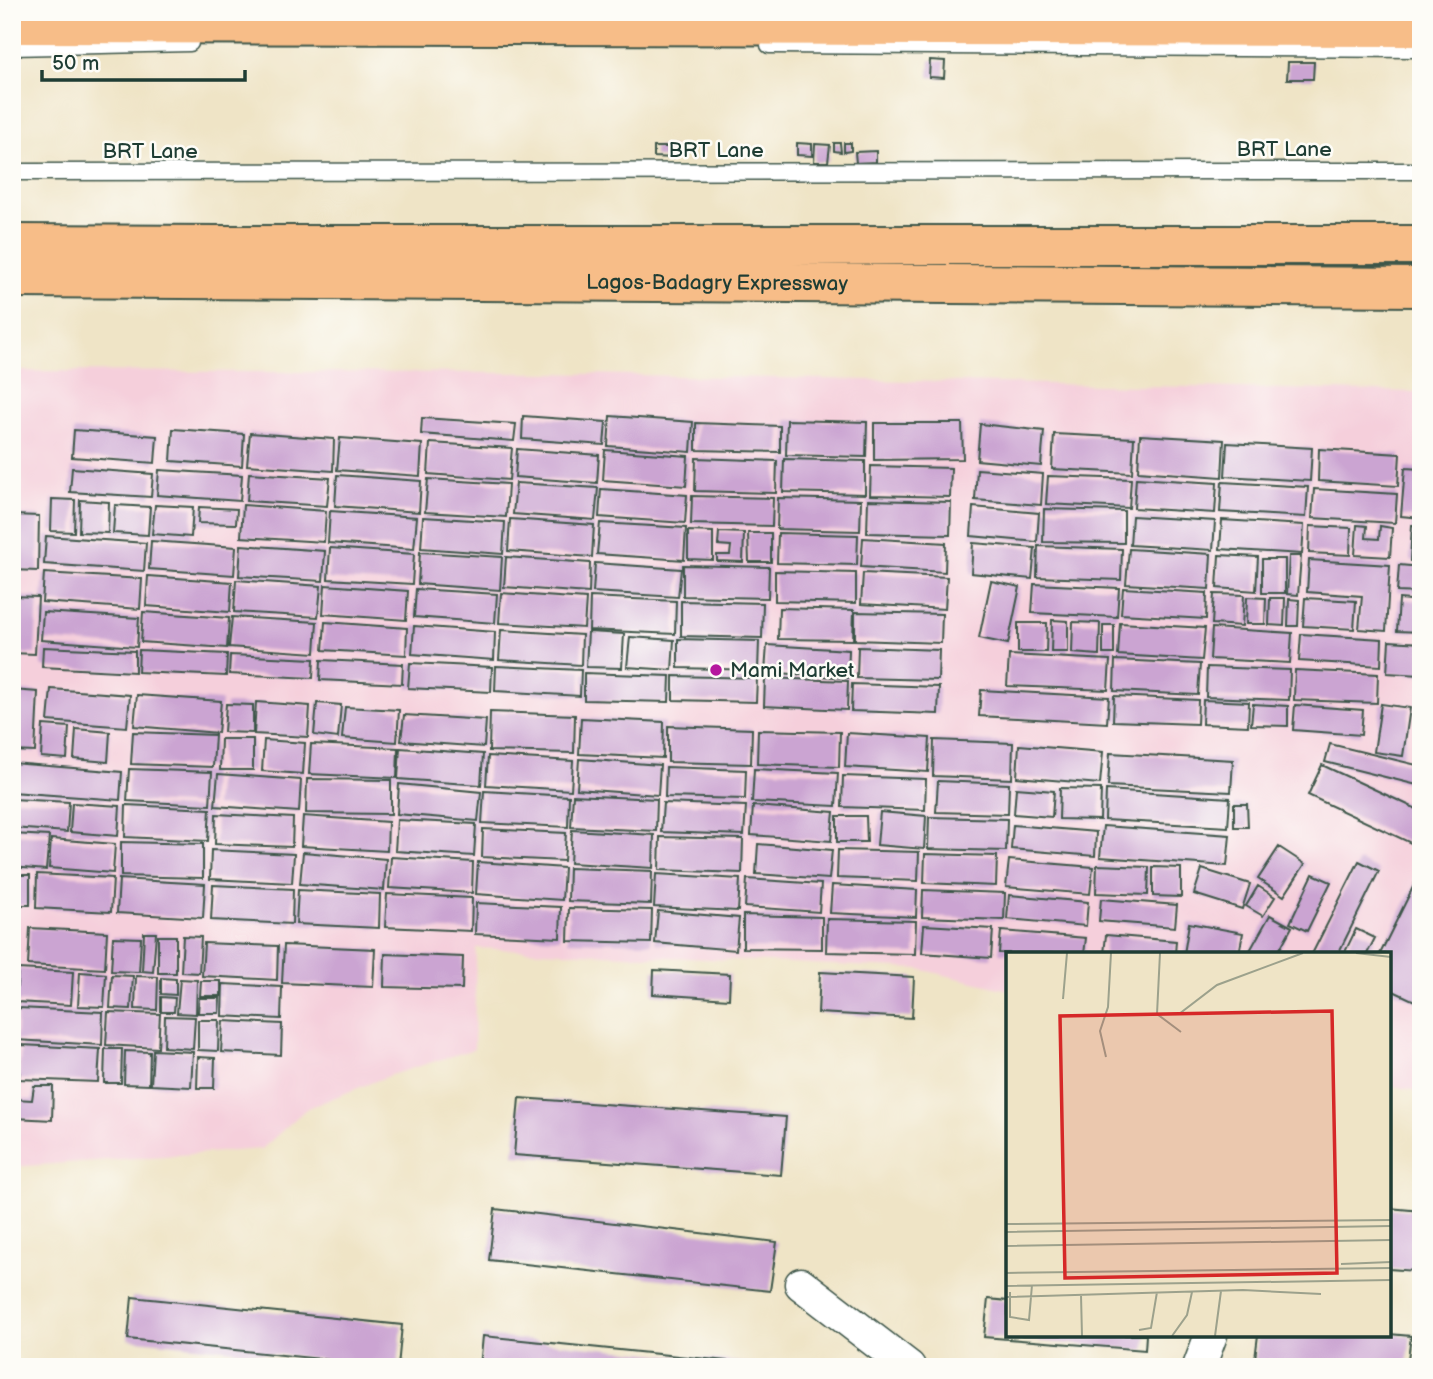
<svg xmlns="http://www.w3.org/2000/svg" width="1433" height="1379" font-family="'Balsamiq Sans',sans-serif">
  <rect width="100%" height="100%" fill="#fdfcf7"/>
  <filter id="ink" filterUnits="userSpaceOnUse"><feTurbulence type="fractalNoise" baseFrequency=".0143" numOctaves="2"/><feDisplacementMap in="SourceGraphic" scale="14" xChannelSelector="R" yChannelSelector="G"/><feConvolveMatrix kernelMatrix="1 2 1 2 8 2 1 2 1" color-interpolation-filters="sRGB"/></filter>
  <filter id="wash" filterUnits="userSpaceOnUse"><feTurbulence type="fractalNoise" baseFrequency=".00686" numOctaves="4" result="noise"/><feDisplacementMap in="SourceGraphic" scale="28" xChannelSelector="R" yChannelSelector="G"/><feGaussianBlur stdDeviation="1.57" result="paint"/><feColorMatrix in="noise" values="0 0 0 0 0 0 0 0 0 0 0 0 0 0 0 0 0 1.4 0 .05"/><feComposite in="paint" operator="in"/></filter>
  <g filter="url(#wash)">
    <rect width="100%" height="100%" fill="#efe4c6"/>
    <path fill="#f5cfdb" d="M12,371l533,2 876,19v700l-32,-7v-131h-381v36l-89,-21 -443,-21 -2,101 -86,27 -82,33 -44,40 -250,18z"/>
    <g id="blocks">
      <path fill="#cba4d2" d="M930,60l15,1 -1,17 -15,-1z
        M1288,62h26l-1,17h-26z
        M797,143l15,1v12l-15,-1z
        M834,143h6l1,9 -7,-1z
        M844,143h7v8l-7,1z
        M815,144l15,1 -2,17h-14z
        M654,147h21l-1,11 -20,-1z
        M876,151v11l-20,1 -1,-11z
        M523,416l83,6 -2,23 -82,-6z
        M610,416l83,6 -2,30 -83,-6z
        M422,418l94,6 -2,17 -93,-7z
        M787,420l80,2 -1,35 -80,-2z
        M696,423l84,3v26l-84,-2z
        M874,423h88l1,36 -89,1z
        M980,424l64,7 -3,35 -64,-6z
        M173,429l71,5 -2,32 -71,-5z
        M74,430l83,6 -2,27 -83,-6z
        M250,433l84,6 -1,32 -86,-6z
        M1054,434l80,4 -2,35 -80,-4z
        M1140,435l84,5 -2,37 -84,-6z
        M340,438l82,6 -2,32 -83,-6z
        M430,443l82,5 -3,32 -81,-6z
        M1227,443l85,5 -2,33 -85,-5z
        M517,449l82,6 -2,28 -82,-6z
        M1319,449l81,5 -2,32 -80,-5z
        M605,450l83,6 -2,30 -83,-6z
        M696,458l81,3 -1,32 -81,-2z
        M784,459l81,2v33l-82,-2z
        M871,466l80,2 -1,29 -80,-2z
        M72,468l81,6 -2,23 -81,-5z
        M1405,468l16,1v49l-20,-2z
        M977,469l66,5 -2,31 -66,-5z
        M159,470l83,5 -2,26 -83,-6z
        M249,473l81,5 -3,28 -80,-5z
        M337,475l84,6 -2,31 -84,-6z
        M1048,476l83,3 -2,29 -83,-4z
        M1136,478l81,5 -2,30 -81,-5z
        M428,479l80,5 -2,33 -81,-5z
        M1222,482l86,5 -2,30 -86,-5z
        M516,483l82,5 -3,32 -82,-6z
        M601,489l86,6 -2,28 -86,-6z
        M1314,489l83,5 -2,29 -83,-5z
        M692,496l81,2 -1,28 -81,-2z
        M778,498l83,2 -1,31 -83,-2z
        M52,499l23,1 -1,32 -23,-1z
        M80,500l29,2 -1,31 -29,-1z
        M868,500l83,2 -1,33 -83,-2z
        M115,505l35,2 -2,28 -35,-2z
        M155,505l38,2 -2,30 -39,-3z
        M243,505l83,6 -2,31 -83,-5z
        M199,507l38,2 -1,15 -38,-1z
        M973,507l66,6 -2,29 -66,-6z
        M1044,509l80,2v32l-81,-1z
        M330,511l87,6 -3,32 -86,-6z
        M12,515l27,1 -1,55 -26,-1z
        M1132,516l83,5 -2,29 -83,-5z
        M423,517l82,5 -2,32 -82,-6z
        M510,519l84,6 -2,32 -84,-6z
        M1222,520l82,5 -2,29 -82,-5z
        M600,523l86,5 -2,32 -87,-6z
        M1357,525l10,1 -1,12 13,1 1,-13 12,2 -2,29 -35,-2z
        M1412,525h9v36h-11z
        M1310,526l41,2 -1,27 -41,-2z
        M688,531l25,1v28l-25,-1z
        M719,532l25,1 -1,29 -26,-1v-6h13l1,-9 -13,-1z
        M748,533h23v29h-22z
        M778,533l80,2 -1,30 -80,-2z
        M46,536l100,7 -2,28 -100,-7z
        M863,538l83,5 -1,29 -84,-5z
        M151,541l85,6 -2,28 -85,-6z
        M973,543l62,5 -3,31 -61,-6z
        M241,545l84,6 -2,30 -84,-5z
        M1038,546l84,3 -1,31 -84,-3z
        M330,548l84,6 -2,30 -84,-5z
        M1129,549l82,5 -2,35 -83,-5z
        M420,552l82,5 -2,33 -82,-6z
        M1219,555l39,2 -2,34 -39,-3z
        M1289,556h12l-3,39 -11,-1z
        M506,557l84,6 -1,30 -85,-6z
        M1262,559h23v34h-23z
        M1309,560l81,5 -4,66 -27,-2 3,-33 -55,-4z
        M595,563l86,6 -3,28 -85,-5z
        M683,565l86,2 -1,31 -85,-2z
        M1399,565l22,2v26l-24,-1z
        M775,571l81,2v30l-81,-2z
        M44,573l98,6 -2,30 -98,-7z
        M863,573l84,4 -2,32 -84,-5z
        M148,576l84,6 -2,30 -84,-6z
        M236,580l85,6 -3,31 -84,-5z
        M991,581l29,6 -12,57 -29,-6z
        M1034,584l85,4 -2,29 -85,-4z
        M325,585l83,6 -2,29 -83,-6z
        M1123,588l84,5 -1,26 -85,-5z
        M416,589l81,5 -2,29 -81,-6z
        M501,593l85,6 -2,29 -85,-5z
        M1214,594l30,1 -2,31 -30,-2z
        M13,596l25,1 -3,57 -23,-1z
        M590,597l86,4 -1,33 -86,-4z
        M1247,597l19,1 -1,26h-19z
        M1270,598h15l-1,28 -15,-1z
        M1305,598l51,3 -2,28 -51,-3z
        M1289,599l10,1 -1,26h-10z
        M1399,599l22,2v31l-24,-1z
        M681,601l82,2 -1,35 -81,-2z
        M779,608l75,2 -1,30 -75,-1z
        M43,612l96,6 -2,29 -96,-7z
        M143,612l86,6 -2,30 -86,-6z
        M855,612l87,2 -1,29 -86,-3z
        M232,617l85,5 -2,31 -86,-6z
        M1052,620l16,1v31h-17z
        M325,622l82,6 -1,27 -83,-5z
        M1073,622l27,1 -1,32 -27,-2z
        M1018,623h29l-1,29h-28z
        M1120,623l85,5 -3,32 -84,-5z
        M1103,625h11v29h-11z
        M414,626l81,6 -1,28 -82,-6z
        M1212,628l80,5 -2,30 -80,-4z
        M501,630l81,5 -1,30 -82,-5z
        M588,632l36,2 -2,34 -36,-1z
        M1301,634l81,5 -1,27 -82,-5z
        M630,637l44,3 -2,30 -45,-3z
        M678,639l81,2 -1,29 -80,-2z
        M1389,641l32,2v32l-34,-2z
        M767,645l82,5 -1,28 -83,-6z
        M43,647l92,4v21l-93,-5z
        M858,647l81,3 -1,30 -81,-2z
        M139,650l88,4 -1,22 -88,-4z
        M230,655l84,4 -1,19 -84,-4z
        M1009,655l101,5 -2,30 -101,-4z
        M321,660l82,4 -1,20 -82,-4z
        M1115,660l85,4 -2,31 -84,-4z
        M410,663l82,4 -1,25 -83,-4z
        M496,666l85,4 -1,26 -85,-5z
        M1207,667l83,3 -1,30 -83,-3z
        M1295,670l83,4 -1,29 -83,-3z
        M584,673l86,3 -1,26 -85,-2z
        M673,676l84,2 -1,24 -83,-2z
        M765,678l83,3 -1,29 -83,-4z
        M852,684l87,3 -1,27 -87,-3z
        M51,689l79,6 -3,32 -79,-6z
        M12,690l26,2 -3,60 -23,-1z
        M981,690l128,7 -2,26 -128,-7z
        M137,695l84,6 -3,32 -84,-7z
        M1114,696l84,4 -1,24 -84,-3z
        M1203,700l46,2 -1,24 -46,-2z
        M256,702l54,4 -2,31 -54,-3z
        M317,703l24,2 -3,33 -24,-3z
        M226,704l27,1v28l-29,-1z
        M1253,704l35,2v20l-37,-1z
        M1381,704l29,4 -7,48 -29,-4z
        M1295,705l68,5 -2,25 -68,-5z
        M345,707l54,3 -2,32 -55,-4z
        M490,712l85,3 -1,38 -85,-2z
        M404,715l82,5 -2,27 -83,-6z
        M581,718l83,4 -1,36 -84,-4z
        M43,725l26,2 -2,32 -26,-2z
        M668,726l84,3 -1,35 -83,-2z
        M76,729l34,3 -2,30 -34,-3z
        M758,730l82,2 -1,35 -82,-3z
        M133,732l82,3 -2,32 -82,-3z
        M847,733l83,5 -2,34 -83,-5z
        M221,739h32v31h-33z
        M264,740l41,3 -2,31 -41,-3z
        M934,740l79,3 -1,36 -79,-3z
        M311,744l87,4 -1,30 -88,-4z
        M1330,744l91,22v20l-96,-24z
        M1019,745l84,7 -3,32 -83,-7z
        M400,748l83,6 -2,31 -83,-6z
        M1110,753l123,7 -2,32 -123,-6z
        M488,756l85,5 -2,29 -85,-5z
        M579,759l81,6 -2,30 -81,-6z
        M12,763l110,9 -2,28 -108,-8z
        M1322,765l99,46v22l-6,12 -107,-50z
        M666,767l80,3 -1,29 -80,-2z
        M129,769l83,3 -2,33 -83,-4z
        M754,769l84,4 -2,33 -84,-4z
        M218,774l83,6 -2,32 -84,-6z
        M843,776l83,3 -1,31 -83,-3z
        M307,779l84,1v34l-85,-1z
        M938,781l71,3 -1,30 -72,-2z
        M399,784l82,8 -3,29 -81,-7z
        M1016,788l38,3 -2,26 -38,-3z
        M1060,788l41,1 -1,31 -41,-1z
        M1106,790l124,8 -2,29 -123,-7z
        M484,791l85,5 -1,31 -86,-4z
        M573,795l84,4 -1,32 -85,-4z
        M12,799l57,3 -2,30 -55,-4z
        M72,803l48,3 -2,30 -48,-4z
        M663,803l83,3 -2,29 -83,-3z
        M1234,804h13l1,23h-14z
        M126,805l84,4 -2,32 -83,-4z
        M753,806l81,6 -3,29 -80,-6z
        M880,812l46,4 -2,33 -47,-4z
        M216,814l77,4 -1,29 -77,-3z
        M303,816l85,6 -1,29 -86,-5z
        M837,816h29l1,26h-30z
        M929,817l78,2 -1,32 -78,-2z
        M397,820l79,4 -2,32 -79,-5z
        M1013,825l83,7 -1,24 -84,-7z
        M1103,826l127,9 -3,31 -127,-9z
        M483,829l83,4 -2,28 -82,-4z
        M572,830l82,5 -1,33 -83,-5z
        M12,834l37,2 -3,34 -34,-3z
        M660,837l83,2 -1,34 -83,-3z
        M51,839l64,5 -2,29 -64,-5z
        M121,842l82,2v34l-82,-2z
        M758,844l74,6 -3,29 -73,-5z
        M1279,847l26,17 -21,32 -26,-17z
        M211,850l83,4 -2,29 -82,-4z
        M838,850l81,2 -1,29 -81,-3z
        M303,852l83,7 -2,31 -84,-6z
        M925,854l72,2 -1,30 -72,-3z
        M391,857l82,5 -1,31 -83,-5z
        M1009,860l84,7 -3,27 -84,-7z
        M1359,861l20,10 -41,83h-26z
        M478,862l86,6 -2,32 -86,-6z
        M1097,865l52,2 -1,28 -52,-2z
        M1153,867l28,1v29l-28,-1z
        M569,868l83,3 -1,33 -83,-3z
        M1202,869l48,15 -8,25 -48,-15z
        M1421,871v133l-32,-15v-35h-9z
        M37,874l76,4 -2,34 -75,-4z
        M656,874l84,5 -2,32 -84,-4z
        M1313,874l18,8 -24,49 -17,-8z
        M12,875h18v30h-18z
        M119,879l86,5 -2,34 -86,-5z
        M747,879l74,5 -2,28 -74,-5z
        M213,885l80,4 -1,35 -81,-4z
        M832,885l85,5 -1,27 -86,-4z
        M1258,886l17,11 -12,19 -17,-10z
        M298,890l82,4 -1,34 -83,-4z
        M923,890l82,3 -1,27 -82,-3z
        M387,894l85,4 -1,33 -86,-4z
        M1009,895l79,7 -2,24 -79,-7z
        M1101,899l76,6 -2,22 -76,-6z
        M476,903l85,4 -1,31 -85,-4z
        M569,908l83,2 -1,33 -83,-2z
        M658,911l81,7 -3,32 -81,-7z
        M743,915l79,2v32l-79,-1z
        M1270,915l22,12 -15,27h-29z
        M827,919l89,2 -1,33 -89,-2z
        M1189,923l54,10 -4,21h-55z
        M12,925l6,1 -2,34h-4z
        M924,925l69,4 -2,29 -69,-5z
        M30,928l77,4 -2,37 -77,-4z
        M1356,929l19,9 -8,16h-23z
        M1001,931l85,7 -2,16 -85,-1z
        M144,933h12l-3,39 -11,-1z
        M1106,935l70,6 -1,13h-71z
        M158,936h18v37h-18z
        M183,936l18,1 -2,36 -18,-1z
        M113,937l28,1 -2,34 -28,-1z
        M204,943l74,3 -1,34 -75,-4z
        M284,945l91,4 -2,38 -91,-4z
        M385,954l78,3 -1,32 -78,-2z
        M18,969l55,3 -2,33 -55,-3z
        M654,970l76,4 -1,25 -76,-5z
        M80,972l26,2 -2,33 -26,-1z
        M820,972l94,5 -2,41 -94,-5z
        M112,975l21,1 -2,33 -21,-1z
        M136,976l22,1 -1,33 -22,-1z
        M161,978l15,1v16l-15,-1z
        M180,979l17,1 -1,34 -19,-1z
        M201,981h20v15h-21z
        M223,984l59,3 -1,32 -59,-3z
        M161,997l14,1 -1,14h-13z
        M199,998h21l-1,15h-21z
        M18,1008l85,4 -1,33 -86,-5z
        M108,1012l52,2 -2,34 -52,-3z
        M165,1016l30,1 -2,32 -29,-2z
        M198,1020h21l-1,31 -20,-1z
        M223,1021l59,3 -1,31 -60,-3z
        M21,1045l79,4 -2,33 -79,-3z
        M105,1049h17l-1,34h-17z
        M153,1050l40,2 -2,35 -40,-2z
        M125,1051l25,1 -1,33 -25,-1z
        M198,1057l17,1 -1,30h-17z
        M34,1086h19l-1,34 -37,-2v-19l17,1z
        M519,1098l267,19 -5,58 -267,-20z
        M1389,1208l32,3 -5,60 -27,-2z
        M495,1209l282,33 -7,49 -281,-31z
        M132,1297l270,28 -4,42 -270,-28z
        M988,1299l20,2v34h138l-1,15 -161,-13z
        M1389,1334l22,2 -4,31h-153l4,-32h131z
        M483,1336l282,29v2h-285z"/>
    </g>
  </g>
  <g filter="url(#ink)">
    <use href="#blocks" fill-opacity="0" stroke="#3e564a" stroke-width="2"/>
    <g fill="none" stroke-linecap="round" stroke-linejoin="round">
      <g stroke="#3e564a" stroke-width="19">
        <path id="lane" d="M769,45l652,4
          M12,47l178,-4
          M12,172l1409,-1"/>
      </g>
      <g stroke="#3e564a" stroke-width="35">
        <path id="street" d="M801,1284l108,83
          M1199,1367l12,-32"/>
      </g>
      <g stroke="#3e564a" stroke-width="42">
        <g id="primary">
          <path id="s1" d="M12,278l1409,9"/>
        </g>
      </g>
      <g stroke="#3e564a" stroke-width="42">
        <path id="highway" d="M12,24l1409,3
          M12,244l205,1h1204"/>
      </g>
      <use href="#lane" stroke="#fff" stroke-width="16"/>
      <use href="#street" stroke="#fff" stroke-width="32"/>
      <use href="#primary" stroke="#f7bd88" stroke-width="38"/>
      <use href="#highway" stroke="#f7bd88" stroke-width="38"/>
    </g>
  </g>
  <circle fill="#b5179e" stroke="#fdfcf7" stroke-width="2.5" cx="716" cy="670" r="7"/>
  <g text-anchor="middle" stroke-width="5" stroke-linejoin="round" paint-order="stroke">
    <g font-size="21" fill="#1f3d34" stroke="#fdfcf7">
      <text x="1284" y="156">BRT Lane</text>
      <text x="716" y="157">BRT Lane</text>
      <text x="150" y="158">BRT Lane</text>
      <text dy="7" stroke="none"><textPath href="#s1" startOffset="705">Lagos-Badagry Expressway</textPath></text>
    </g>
    <g font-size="21" fill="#1f3d34" stroke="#fdfcf7" text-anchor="start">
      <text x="730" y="677">Mami Market</text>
    </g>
  </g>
  <g transform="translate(1006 952)">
    <rect width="385" height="385" fill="#efe4c6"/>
    <path fill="none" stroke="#9ca18c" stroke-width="2" d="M154,1l-3,61 24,18M350,1l35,4M57,47l4,-46M151,62h22l38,-29 86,-32M100,105l-6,-26 8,-24 3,-54M0,272l385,-4M0,280l385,-6M0,294l385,-6M335,312l50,-2M0,321l385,-5M0,334l385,-6M4,340v25l19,3 3,-35M75,343l1,41M0,345l237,-7 78,4M133,378l12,-2 6,-36M166,384l15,-21 5,-23M209,384l6,-45"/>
    <path fill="#d62828" fill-opacity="0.15" stroke="#d62828" stroke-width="3.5" d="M326,59l5,262 -272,5 -5,-262z"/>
    <rect width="385" height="385" fill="none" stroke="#1f3d34" stroke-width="3.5"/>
  </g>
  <rect width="1433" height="1379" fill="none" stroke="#fdfcf7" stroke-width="42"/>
  <path d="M42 70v10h203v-10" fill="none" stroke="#1f3d34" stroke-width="3.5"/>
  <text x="52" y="70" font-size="21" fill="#1f3d34" stroke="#fdfcf7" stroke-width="5" paint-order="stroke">50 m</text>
</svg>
